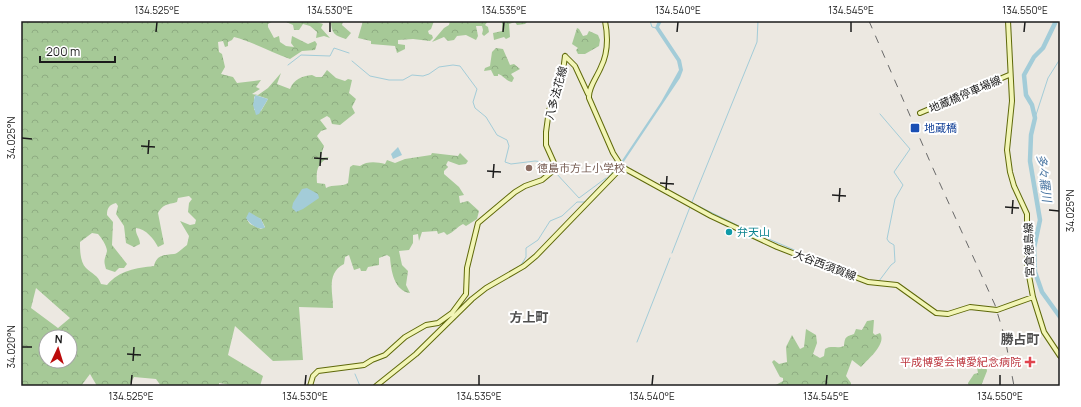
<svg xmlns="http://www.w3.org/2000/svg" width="1081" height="407" font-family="Manrope,'Noto Sans JP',sans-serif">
  <defs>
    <pattern id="forest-crowns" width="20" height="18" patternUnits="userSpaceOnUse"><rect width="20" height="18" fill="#a6c997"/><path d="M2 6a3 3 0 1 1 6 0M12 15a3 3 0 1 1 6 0" fill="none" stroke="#8eac82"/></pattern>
  </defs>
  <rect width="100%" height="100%" fill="#ece8e1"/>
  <path fill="url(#forest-crowns)" fill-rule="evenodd" d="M21,21h252l-5,3v3l6,11 5,-2 1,6 6,4 8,1 -3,-4 1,-7 16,8 7,-3 2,3 -2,6 -13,1 -12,8c-19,-7 -37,-17 -56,-22l-2,3 -4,2v4l-3,1 -2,-6 -5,1 1,10 3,2 3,13 -4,7 12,3 4,6 24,-3 -5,7 4,2 -8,5 6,1 10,-7 13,-15 -4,11 13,5c4,-10 12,-13 22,-14l4,2h6l5,-7 9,8 9,3 3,-2 4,1 -3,13 7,6 -4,8 3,6 -15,12 -8,-1 -2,-6 -3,-2 -7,4 7,9 -6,2 -4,5 7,10 -4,12 9,-1c-12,7 -13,13 -12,26l8,1 1,4c7,-4 16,-1 22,-5l2,-16 3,-2 7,1c7,-5 17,-4 25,-2l2,-4 8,3 10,-4 26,-4 1,-2 26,3 2,-3 8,8 -2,3 -7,1 -11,-4 -2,4 2,2 -4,4v3l15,13 5,8 -5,1 1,7 8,-2 11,10 -2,8 -11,7 -3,-2c-6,3 -9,8 -16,11l-3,-3 -6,2 -1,-3 -15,1 -3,9 -1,-7 -5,1v8l-4,7 -10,1 3,14 6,6 -2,14 4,8c-16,-2 -19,-23 -20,-36l-3,-2 -8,3v7l-11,2 -2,4h-5l-1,-3 -6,2 -5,-15 -4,2 -1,7c-18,9 -11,28 -11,44l-34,-1 4,53 -30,1 -38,-35 -7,29 35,21 -3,10h-23l-18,-3v3h-58l-5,-7 -22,-2 -5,9h-32l-7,-12 -9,12h-60zM256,95l12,4 -7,12 -7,-1v-13zM189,196l3,3 -3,4 -1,9 8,8 -1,4 -5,1 -10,-4 9,15 -2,9c-3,2 -10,9 -13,9 -9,1 -17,0 -20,12 -18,2 -34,4 -47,19l-6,-1c-3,-9 -9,-10 -15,-16 -6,-6 -6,-18 -6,-26l12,-9 6,1c3,3 9,12 9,17 -2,9 -4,8 -1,18l9,3 4,-4h5l3,-4 -15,-19 1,-23 -6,-7c0,-7 2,-10 9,-12l2,3 -2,8 8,12 2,17 8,4 6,-3c0,-6 -5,-10 -4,-16 10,1 18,11 22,19l6,-3 -6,-31c6,-10 10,-8 19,-11l1,-4zM254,216l7,3 4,8 -4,2 -11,-5 -3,-4zM36,288l34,30 -12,10 -27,-20zM46,337h24v24h-24z
    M284,21h30l9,3 -2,4 9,10 -6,-2 -8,2 1,-6 -7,-6 -7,-2 -4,6h-5l-1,-5z
    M331,21h12l-1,4 9,8 -5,6c-11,-3 -15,-6 -15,-18z
    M363,21h71l-3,8 -3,2 1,3 3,1 1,3 -3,3 -17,-2 -15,1v4l7,1v4l-8,4 -2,-7 -24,-2v-3l-13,-3z
    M450,21h38l-3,4 3,2 1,5 -5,4 -2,-2 1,-4 -1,-4h-6l2,10 -2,4 -10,-5 -9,1 -3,4 -6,1 -4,-4 -12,5 12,-14 5,-3z
    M502,21h26l-3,3 -8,1 -2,-3 -6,2 1,13 -4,2 -2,-2 -10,3 -1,-7 9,-2z
    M577,28l2,1 4,7 4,-1 2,-4 9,4 2,5 -1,6 -14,8h-7l-2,-4 2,-2 -6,-4z
    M496,48l7,1 7,16 4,-1 6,5 -9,5 3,4 -2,4c-6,-1 -9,-7 -14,-8v2h-4l-3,-6 -7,1 1,-3 5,-2 2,-14z
    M874,320l-1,13 2,2 5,-2c7,11 -12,26 -19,34l-9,-7 -6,16 5,7v3h-77l9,-5v-3l-3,-1 -8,-15 2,-2 5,4 8,-2 -1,-15 6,-12 8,14 4,-2 2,-18 10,6 1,8 -4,11 7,4 4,-2 1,-7c7,-4 12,0 19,-3 1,-10 2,-9 10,-12l2,-5 6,1 5,-9z
    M983,358l2,1 2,12 -6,15h-12l-1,-3 6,-9 4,-1 -1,-6 3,-8z"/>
  <path fill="#a3ccd8" d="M658,21h4l-3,6 22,33 2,10 -3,8 -57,85 -2,-1 40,-60 18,-32 -2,-9 -22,-33z
    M255,95l13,4 -9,15 -3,1 -3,-10z
    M398,147l4,8 -9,4 -2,-5z
    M307,188l11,6 1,4 -16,11 -7,3 -4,-4 1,-5 9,-14z
    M249,212l12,7 4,9c-8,2 -15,-4 -19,-10z"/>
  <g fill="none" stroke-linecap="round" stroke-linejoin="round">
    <path stroke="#a3ccd8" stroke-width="1" d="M650,21l2,6 4,1
      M352,61l18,15 19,4h14l9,-5 11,1 6,-2 10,-7 14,-2 7,1 17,23 -4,13 2,6 11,9 11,18 10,5 2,6 -4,16 6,2 24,-3 17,2
      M288,65l13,-10 29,1 4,-8 15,5
      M1035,118l13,-40 12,-19
      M623,163l7,6
      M555,172l24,26 27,-20
      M682,198l63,31 85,36
      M692,202l65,-160 1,-21
      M672,253l18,-46
      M876,281h3l12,-16 4,-3 -1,-17 -5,-3 -2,-3 8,-40 8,-14 -9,-13 16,-23 -30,-35
      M471,297l50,-32 5,-8v-9l12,-8 12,-19 12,-5 15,-14h8l30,-32
      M430,326l7,-1
      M418,332l9,-5
      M637,342l33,-84
      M376,361l10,-4
      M361,368l10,-5
      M355,374l5,12"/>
    <path stroke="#a3ccd8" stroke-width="4.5" d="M1056,21l-13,27 -9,9 -10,18 2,20 6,10 3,13 -4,17 -1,26 10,59 -6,28 1,24 7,20 18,25"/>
    <g stroke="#5f690a" stroke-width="6">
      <path id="secondary" d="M605,21c3,15 3,32 -4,46 -4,10 -13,21 -12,31l24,55 9,14 89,49 66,31 91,35 29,3 39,28 12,1 22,-7 27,3 36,-13
        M1008,21l4,80 -5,49 3,22 4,14 13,28v51l6,32 11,35 16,24
        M565,56l10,10 13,28
        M920,113l89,-38
        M310,386l3,-10 5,-5 46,-6 8,-5 13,-5 20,-18 21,-12 12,-2 14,-10 14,-19 1,-26 11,-45 37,-31 10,-6 17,-6 12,-10 1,-5 -9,-20v-13l3,-22 5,-10 5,-25 4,-4 2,-15
        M376,386l40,-32 56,-55 14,-11 38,-22 12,-10 86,-89"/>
    </g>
    <use href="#secondary" stroke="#f2f5b6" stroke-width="4"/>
    <path stroke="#696969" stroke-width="1" stroke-dasharray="8 8" stroke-linecap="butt" d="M869,21l62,143 64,141 10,33 9,48"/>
  </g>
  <path fill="none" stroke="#1b1b1b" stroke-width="1.5" d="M156,32l1,-10M330,32v-10M503,32l1,-10M677,32l1,-10M851,32v-10M1024,32l1,-10M22,138l10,1M141,146l14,1M148,154l1,-14M314,158l14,1M320,166l1,-14M487,171l14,1M493,178l1,-14M660,183l14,1M666,190l1,-14M832,195l14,1M839,202l1,-14M1005,207l14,1M1049,210l10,1M1012,214l1,-14M22,347h10M127,354l14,1M133,361l1,-14M131,385l1,-10M305,385l1,-10M479,385v-10M652,385l1,-10M826,385l1,-10M1000,385v-10"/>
  <rect fill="#1a4fb4" stroke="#fff" stroke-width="1.5" x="910" y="123" width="10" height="10" rx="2"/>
  <circle fill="#8d6e63" stroke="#fff" stroke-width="1.5" cx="529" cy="168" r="4"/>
  <circle fill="#0f9aa8" stroke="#fff" stroke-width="1.5" cx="729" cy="232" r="4"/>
  <path fill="#e0444e" stroke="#fff" stroke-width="1.5" d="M1028 356h4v4h4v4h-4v4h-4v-4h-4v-4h4z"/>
  <g text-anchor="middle" stroke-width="4" stroke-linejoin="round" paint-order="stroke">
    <g font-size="11" fill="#1b1b1b" stroke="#fff">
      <text transform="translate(556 93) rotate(-75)" y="4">八多法花線</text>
      <text transform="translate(965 94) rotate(-23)" y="4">地蔵橋停車場線</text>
      <text transform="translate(1029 250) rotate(-92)" y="4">宮倉徳島線</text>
      <text transform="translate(825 265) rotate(21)" y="4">大谷西須賀線</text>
    </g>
    <g font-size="11" fill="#164399" stroke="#fff" text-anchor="start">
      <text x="924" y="132">地蔵橋</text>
    </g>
    <g font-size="11" fill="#785e54" stroke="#fff" text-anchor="start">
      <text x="537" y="172">徳島市方上小学校</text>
    </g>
    <g font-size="11" fill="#0d838f" stroke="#fff" text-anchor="start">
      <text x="737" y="236">弁天山</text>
    </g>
    <g font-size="11" fill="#be3a42" stroke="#fff" text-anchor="end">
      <text x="1021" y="366">平成博愛会博愛紀念病院</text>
    </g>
    <g font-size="12" font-style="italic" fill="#4e79a4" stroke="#fff">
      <text transform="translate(1044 178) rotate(83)" y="4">多々羅川</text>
    </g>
    <g font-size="13" font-weight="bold" fill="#4e4e4e" stroke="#fff">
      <text x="529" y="322">方上町</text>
      <text x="1020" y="344">勝占町</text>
    </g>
  </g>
  <rect width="1081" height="407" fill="none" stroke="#ffffff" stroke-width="44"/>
  <g transform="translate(58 349) rotate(4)"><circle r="19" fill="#ffffff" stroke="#a4a4a4"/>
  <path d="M0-3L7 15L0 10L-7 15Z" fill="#bb0b0b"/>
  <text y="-6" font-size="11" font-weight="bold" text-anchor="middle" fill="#1b1b1b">N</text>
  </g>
  <path d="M40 56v6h75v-6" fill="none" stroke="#1b1b1b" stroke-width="2"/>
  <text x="46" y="56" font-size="12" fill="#1b1b1b" stroke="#ffffff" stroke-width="3" paint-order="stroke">200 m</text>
  <rect x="22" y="22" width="1037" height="363" fill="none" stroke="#1b1b1b" stroke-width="1.5"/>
  <g font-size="10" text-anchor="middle" fill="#1b1b1b">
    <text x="157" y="14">134.525°E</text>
    <text x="330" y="14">134.530°E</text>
    <text x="504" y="14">134.535°E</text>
    <text x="678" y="14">134.540°E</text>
    <text x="851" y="14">134.545°E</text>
    <text x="1025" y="14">134.550°E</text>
    <text transform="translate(11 138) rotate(-90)" y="4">34.025°N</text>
    <text transform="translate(1070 211) rotate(-90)" y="4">34.025°N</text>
    <text transform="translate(11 347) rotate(-90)" y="4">34.020°N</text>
    <text x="131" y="400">134.525°E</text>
    <text x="305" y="400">134.530°E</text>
    <text x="479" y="400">134.535°E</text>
    <text x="652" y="400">134.540°E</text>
    <text x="826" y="400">134.545°E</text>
    <text x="1000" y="400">134.550°E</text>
  </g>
</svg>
